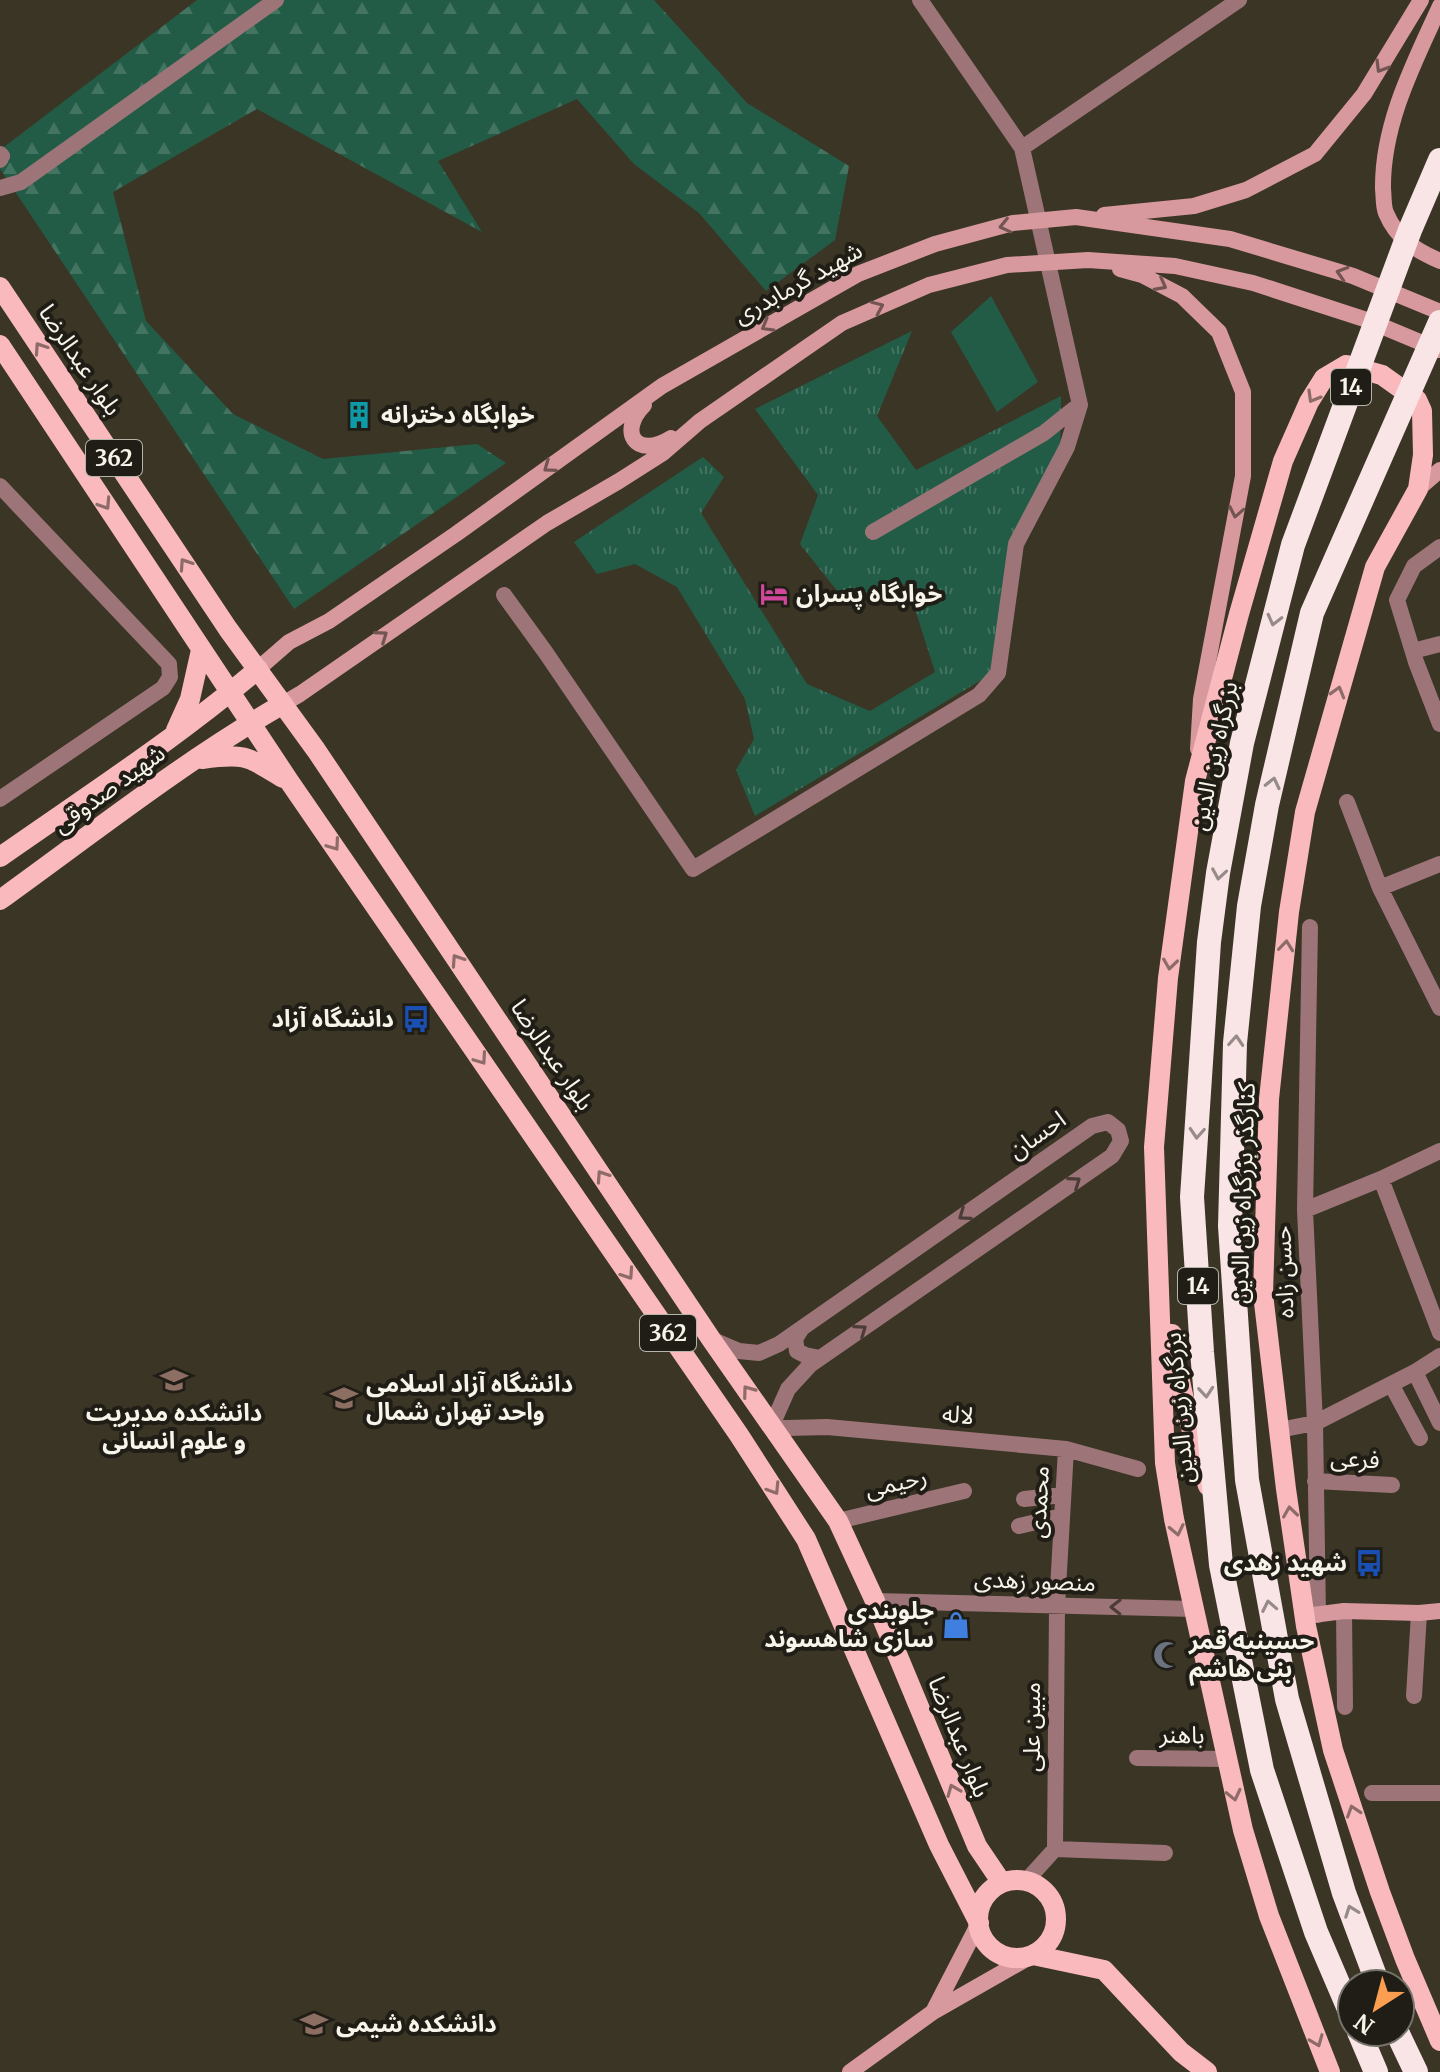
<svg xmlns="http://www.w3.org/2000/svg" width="1440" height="2072" font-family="Merriweather,'Noto Sans Arabic',serif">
  <defs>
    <pattern id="grass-tufts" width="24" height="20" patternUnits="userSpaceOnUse" patternTransform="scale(2)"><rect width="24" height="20" fill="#225c46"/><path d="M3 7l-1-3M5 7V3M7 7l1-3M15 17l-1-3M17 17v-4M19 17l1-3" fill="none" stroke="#437461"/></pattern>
    <pattern id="forest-firs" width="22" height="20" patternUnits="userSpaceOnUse" patternTransform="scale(2)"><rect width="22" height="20" fill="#225c46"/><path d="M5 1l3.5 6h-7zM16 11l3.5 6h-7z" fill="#437461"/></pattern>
  </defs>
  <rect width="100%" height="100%" fill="#3a3525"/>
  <path fill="url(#grass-tufts)" d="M912,331l-35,85 39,54 145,-74 -1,67 -44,81 -23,129 -238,143 -19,-46 18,-31 -9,-40 -68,-112 -42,-23 -38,10 -23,-32 129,-85 21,20 -23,36 106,171 63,27 65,-39 -28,-88 -65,13 -42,-53 18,-49 -63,-86z"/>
  <path fill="url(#forest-firs)" d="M197,0h457l93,103 102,63 -14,74 -69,51 -67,-78 -65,-49 -57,-65 -139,62 44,71 -225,-123 -144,83 33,129 87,93 90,45 154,-15 29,19 -212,146 -294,-440v-19z"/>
  <path fill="#225c46" d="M991,296l47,86 -41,30 -46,-80z"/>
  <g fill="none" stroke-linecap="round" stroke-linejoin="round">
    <path stroke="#9d7578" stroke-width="16" d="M1022,148l217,-148
      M0,154l2,2 -2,4
      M0,188l21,-6 255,-182
      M0,486l169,178 1,13 -7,11 -163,111
      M873,532l171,-99 35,-28
      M1440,547l-26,19 -17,34 19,62 24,62
      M504,595l42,58 147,216 286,-174 19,-22 18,-129 51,-97 13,-42 -58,-257 -102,-148
      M1413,651l27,-7
      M1347,802l33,86 60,120
      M1380,888l60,-24
      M1310,927l-5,283 10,213 3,192
      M1381,1179l59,154
      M1305,1210l76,-31 59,-28
      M802,1328l-7,11 2,12 8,4 15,3
      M711,1339l28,12 20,2 20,-9 313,-218 16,-4 10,8 3,11 -9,15 -302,209 -22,24 -16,36 15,3 40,-1 239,22 72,20
      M1415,1372l25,51
      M1391,1384l29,54
      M1279,1430l36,-7 100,-51 25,-16
      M1315,1481l77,4
      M1024,1499l39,-4
      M838,1521l126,-30
      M1019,1526l43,-10
      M875,1601l319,8
      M1344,1611l1,96
      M1414,1696l5,-83
      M1137,1758l89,1
      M1372,1793h68
      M1055,1849l2,-243 9,-157
      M1055,1849l110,4
      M1026,1881l29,-32"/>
    <path stroke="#d7999d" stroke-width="16" d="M1440,6c-26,57 -58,118 -57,183 1,8 0,17 3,24 11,26 29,37 54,48
      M1104,215l90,-9 52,-16 69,-36 49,-60 57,-94
      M1120,269l22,6 40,21 37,36 24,60v84l-42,223 -3,50
      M644,405c-26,26 -9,55 27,33
      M1418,489l22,-19
      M258,669l31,-27 40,-21 127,-87 206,-148 196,-112 77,-30 78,-21 63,-6 154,22 123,37 87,36
      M283,704l17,-10 247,-171 72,-42 44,-28 37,-32 142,-98 87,-38 78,-20 81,-5 87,6 78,17 114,37 72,30
      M1305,1616l39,-5 75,2 21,-2
      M933,2012l46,-89
      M850,2072l83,-60 100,-57"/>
    <path stroke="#fab9bd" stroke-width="20" d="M0,287l228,342 88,121 395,589 127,182 37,80 102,245 25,37
      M0,345l289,436 450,654 67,104 133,306 40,78
      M176,730l14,-31 11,-49
      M202,759c43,-6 45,-3 81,19
      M0,857c87,-61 177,-119 258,-188
      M0,900c93,-67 184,-139 283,-196
      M1172,1334c7,52 20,102 36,152
      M978 1919a39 39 0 1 1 78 0a39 39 0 1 1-78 0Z
      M1033,1955l71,15 77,82 26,20
      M1330,2072l-61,-156 -26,-86 -69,-311 -9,-56 -11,-316 14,-169 27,-197 44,-167 44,-153 26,-59 15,-24 22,-13 36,10 35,25 5,11 1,44 -5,34 -43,78 -70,245 -16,100 -20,187 -6,195 23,195 20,137 27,124 47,142 25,67 35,82"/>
    <path stroke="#f9e5e6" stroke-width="24" d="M1378,1984l-34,-91 -57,-194 -40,-219 -17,-254 5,-183 14,-137 18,-101 45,-192 128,-291
      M1352,2016l-36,-84 -54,-162 -41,-205 -19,-213 -10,-155 17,-255 9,-69 24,-130 51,-198 117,-315 30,-70
      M1359,2032l17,40
      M1397,2032l19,40"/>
  </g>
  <defs><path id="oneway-chevron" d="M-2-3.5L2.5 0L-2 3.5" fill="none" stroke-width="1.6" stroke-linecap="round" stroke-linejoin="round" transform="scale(2)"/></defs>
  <g stroke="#725552">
    <use href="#oneway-chevron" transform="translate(1381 67) rotate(121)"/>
    <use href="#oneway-chevron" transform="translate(1005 226) rotate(167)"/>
    <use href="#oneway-chevron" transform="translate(1342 273) rotate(-163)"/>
    <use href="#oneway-chevron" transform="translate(1161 285) rotate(28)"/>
    <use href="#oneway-chevron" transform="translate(878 307) rotate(-24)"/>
    <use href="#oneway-chevron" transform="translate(767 326) rotate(150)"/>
    <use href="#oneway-chevron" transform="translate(549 467) rotate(144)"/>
    <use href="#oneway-chevron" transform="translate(1236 512) rotate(101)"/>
    <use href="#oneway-chevron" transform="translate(382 636) rotate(-35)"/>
  </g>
  <g stroke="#8c6b69">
    <use href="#oneway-chevron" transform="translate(40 348) rotate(-124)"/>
    <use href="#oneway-chevron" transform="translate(1313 397) rotate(120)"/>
    <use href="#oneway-chevron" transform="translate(105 504) rotate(57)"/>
    <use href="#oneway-chevron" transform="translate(185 564) rotate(-124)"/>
    <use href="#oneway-chevron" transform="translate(1338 692) rotate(-74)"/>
    <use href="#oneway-chevron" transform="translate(334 845) rotate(55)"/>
    <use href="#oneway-chevron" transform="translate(1286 946) rotate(-84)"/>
    <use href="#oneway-chevron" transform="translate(457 960) rotate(-124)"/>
    <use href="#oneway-chevron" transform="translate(1170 964) rotate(98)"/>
    <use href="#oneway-chevron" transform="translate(481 1059) rotate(55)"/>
    <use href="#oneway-chevron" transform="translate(602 1176) rotate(-124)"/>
    <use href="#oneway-chevron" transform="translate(628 1274) rotate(56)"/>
    <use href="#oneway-chevron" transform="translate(748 1391) rotate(-126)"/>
    <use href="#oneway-chevron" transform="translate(774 1489) rotate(58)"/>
    <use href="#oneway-chevron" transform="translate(1290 1512) rotate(-98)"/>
    <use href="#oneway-chevron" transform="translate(1177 1530) rotate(78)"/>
    <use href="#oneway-chevron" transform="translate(953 1790) rotate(-112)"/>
    <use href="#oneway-chevron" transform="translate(1234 1795) rotate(77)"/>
    <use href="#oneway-chevron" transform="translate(1353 1811) rotate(-108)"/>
    <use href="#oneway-chevron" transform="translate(1317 2041) rotate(68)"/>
  </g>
  <g stroke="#978b88">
    <use href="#oneway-chevron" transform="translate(1274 620) rotate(104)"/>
    <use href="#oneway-chevron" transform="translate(1273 783) rotate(-77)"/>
    <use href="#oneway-chevron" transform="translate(1219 874) rotate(99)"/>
    <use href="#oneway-chevron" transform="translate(1236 1041) rotate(-86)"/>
    <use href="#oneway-chevron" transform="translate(1197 1133) rotate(94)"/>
    <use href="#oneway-chevron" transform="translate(1206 1392) rotate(85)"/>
    <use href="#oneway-chevron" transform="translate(1269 1606) rotate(-101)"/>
    <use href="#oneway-chevron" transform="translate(1351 1911) rotate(-110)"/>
  </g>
  <g stroke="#4b3c38">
    <use href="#oneway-chevron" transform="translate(1075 1182) rotate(-35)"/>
    <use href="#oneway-chevron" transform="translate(964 1215) rotate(145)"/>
    <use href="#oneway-chevron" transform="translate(861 1330) rotate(-35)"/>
    <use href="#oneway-chevron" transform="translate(1116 1607) rotate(-179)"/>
  </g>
  <defs>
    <g id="building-bare" transform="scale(2.16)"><path d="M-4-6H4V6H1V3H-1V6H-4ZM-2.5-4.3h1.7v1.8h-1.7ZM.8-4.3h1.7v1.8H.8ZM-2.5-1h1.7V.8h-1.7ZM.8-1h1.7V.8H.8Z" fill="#0f9aa8" stroke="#1f1d15" stroke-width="2.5" paint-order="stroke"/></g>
    <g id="hotel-bare" transform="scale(2.16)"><path d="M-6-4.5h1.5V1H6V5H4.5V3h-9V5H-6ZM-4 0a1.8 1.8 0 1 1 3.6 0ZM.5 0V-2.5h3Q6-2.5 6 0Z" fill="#d1479c" stroke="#1f1d15" stroke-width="2.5" paint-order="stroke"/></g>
    <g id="bus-bare" transform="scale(2.16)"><path d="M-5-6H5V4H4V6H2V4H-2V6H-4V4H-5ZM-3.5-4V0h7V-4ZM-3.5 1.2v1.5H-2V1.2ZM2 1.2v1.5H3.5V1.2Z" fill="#1a4fb4" stroke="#1f1d15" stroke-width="2.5" paint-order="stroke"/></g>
    <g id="university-bare" transform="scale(2.16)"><path d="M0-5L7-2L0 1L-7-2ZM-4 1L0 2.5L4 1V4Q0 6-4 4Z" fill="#8d6e63" stroke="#1f1d15" stroke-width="2.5" paint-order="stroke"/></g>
    <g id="shop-bare" transform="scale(2.16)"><path d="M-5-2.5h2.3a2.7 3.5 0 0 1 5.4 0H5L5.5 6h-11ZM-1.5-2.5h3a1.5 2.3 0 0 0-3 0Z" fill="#3f7fe0" stroke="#1f1d15" stroke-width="2.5" paint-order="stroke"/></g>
    <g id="mosque-bare" transform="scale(2.16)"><path d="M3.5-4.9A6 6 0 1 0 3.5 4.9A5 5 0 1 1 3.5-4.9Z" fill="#6b7280" stroke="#1f1d15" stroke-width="2.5" paint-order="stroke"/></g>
  </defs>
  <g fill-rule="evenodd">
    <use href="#building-bare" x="359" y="415"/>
    <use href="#hotel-bare" x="774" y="594"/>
    <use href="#bus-bare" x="416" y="1019"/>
    <use href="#university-bare" x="174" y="1380"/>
    <use href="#university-bare" x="344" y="1398"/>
    <use href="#bus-bare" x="1369" y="1563"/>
    <use href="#shop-bare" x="956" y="1625"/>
    <use href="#mosque-bare" x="1167" y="1655"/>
    <use href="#university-bare" x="314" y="2024"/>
  </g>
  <g text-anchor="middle" stroke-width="8" stroke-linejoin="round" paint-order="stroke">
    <g fill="#1f1d15" stroke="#b6b4aa" stroke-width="2">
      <rect x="1331" y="369" width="40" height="36" rx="6"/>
      <rect x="86" y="440" width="56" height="36" rx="6"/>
      <rect x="1178" y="1268" width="40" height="36" rx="6"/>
      <rect x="640" y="1315" width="56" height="36" rx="6"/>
    </g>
    <g font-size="22" font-weight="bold" fill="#f7f4ea">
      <text x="1351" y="395">14</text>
      <text x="114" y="466">362</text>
      <text x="1198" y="1294">14</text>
      <text x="668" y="1341">362</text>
    </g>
    <g font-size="24" fill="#f7f4ea" stroke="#1f1d15">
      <text transform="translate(798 283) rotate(-29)" y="8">شهید گرمابدری</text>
      <text transform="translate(80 360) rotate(56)" y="8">بلوار عبدالرضا</text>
      <text transform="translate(1214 756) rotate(-78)" y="8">بزرگراه زین الدین</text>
      <text transform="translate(109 789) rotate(-36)" y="8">شهید صدوقی</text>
      <text transform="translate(552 1055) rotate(56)" y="8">بلوار عبدالرضا</text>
      <text transform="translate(1037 1135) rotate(-35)" y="8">احسان</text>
      <text transform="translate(1243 1193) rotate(-88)" y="8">کنارگذر بزرگراه زین الدین</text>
      <text transform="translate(1284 1272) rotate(-92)" y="8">حسن زاده</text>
      <text transform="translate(1179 1408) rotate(-95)" y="8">بزرگراه زین الدین</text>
      <text transform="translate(958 1415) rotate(5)" y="8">لاله</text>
      <text transform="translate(1355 1459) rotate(3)" y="8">فرعی</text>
      <text transform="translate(896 1483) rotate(-13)" y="8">رحیمی</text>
      <text transform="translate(1039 1502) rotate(-87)" y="8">محمدی</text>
      <text transform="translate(1035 1581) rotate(2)" y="8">منصور زهدی</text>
      <text transform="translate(1032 1727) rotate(-90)" y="8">مبین علی</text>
      <text transform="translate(1182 1735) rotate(1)" y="8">باهنر</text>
      <text transform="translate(959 1737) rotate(68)" y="8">بلوار عبدالرضا</text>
    </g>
    <g font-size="24" font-weight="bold" fill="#f7f4ea" stroke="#1f1d15" text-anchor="start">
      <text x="381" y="423">خوابگاه دخترانه</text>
      <text x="796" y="602">خوابگاه پسران</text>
      <text x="394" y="1027" text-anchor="end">دانشگاه آزاد</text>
      <text x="366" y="1392">دانشگاه آزاد اسلامی<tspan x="366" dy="28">واحد تهران شمال</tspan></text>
      <text x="174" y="1421" text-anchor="middle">دانشکده مدیریت<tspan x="174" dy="28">و علوم انسانی</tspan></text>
      <text x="1347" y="1571" text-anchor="end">شهید زهدی</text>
      <text x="934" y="1619" text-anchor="end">جلوبندی<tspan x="934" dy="28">سازی شاهسوند</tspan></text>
      <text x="1189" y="1649">حسینیه قمر<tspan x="1189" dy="28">بنی هاشم</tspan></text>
      <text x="336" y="2032">دانشکده شیمی</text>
    </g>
  </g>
  <g transform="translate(1376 2008) rotate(216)"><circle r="38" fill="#1f1d15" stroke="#75736a" stroke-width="2"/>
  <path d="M0-6L14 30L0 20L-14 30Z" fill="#fb9e51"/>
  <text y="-12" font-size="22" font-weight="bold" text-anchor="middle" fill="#f7f4ea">N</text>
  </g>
</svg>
